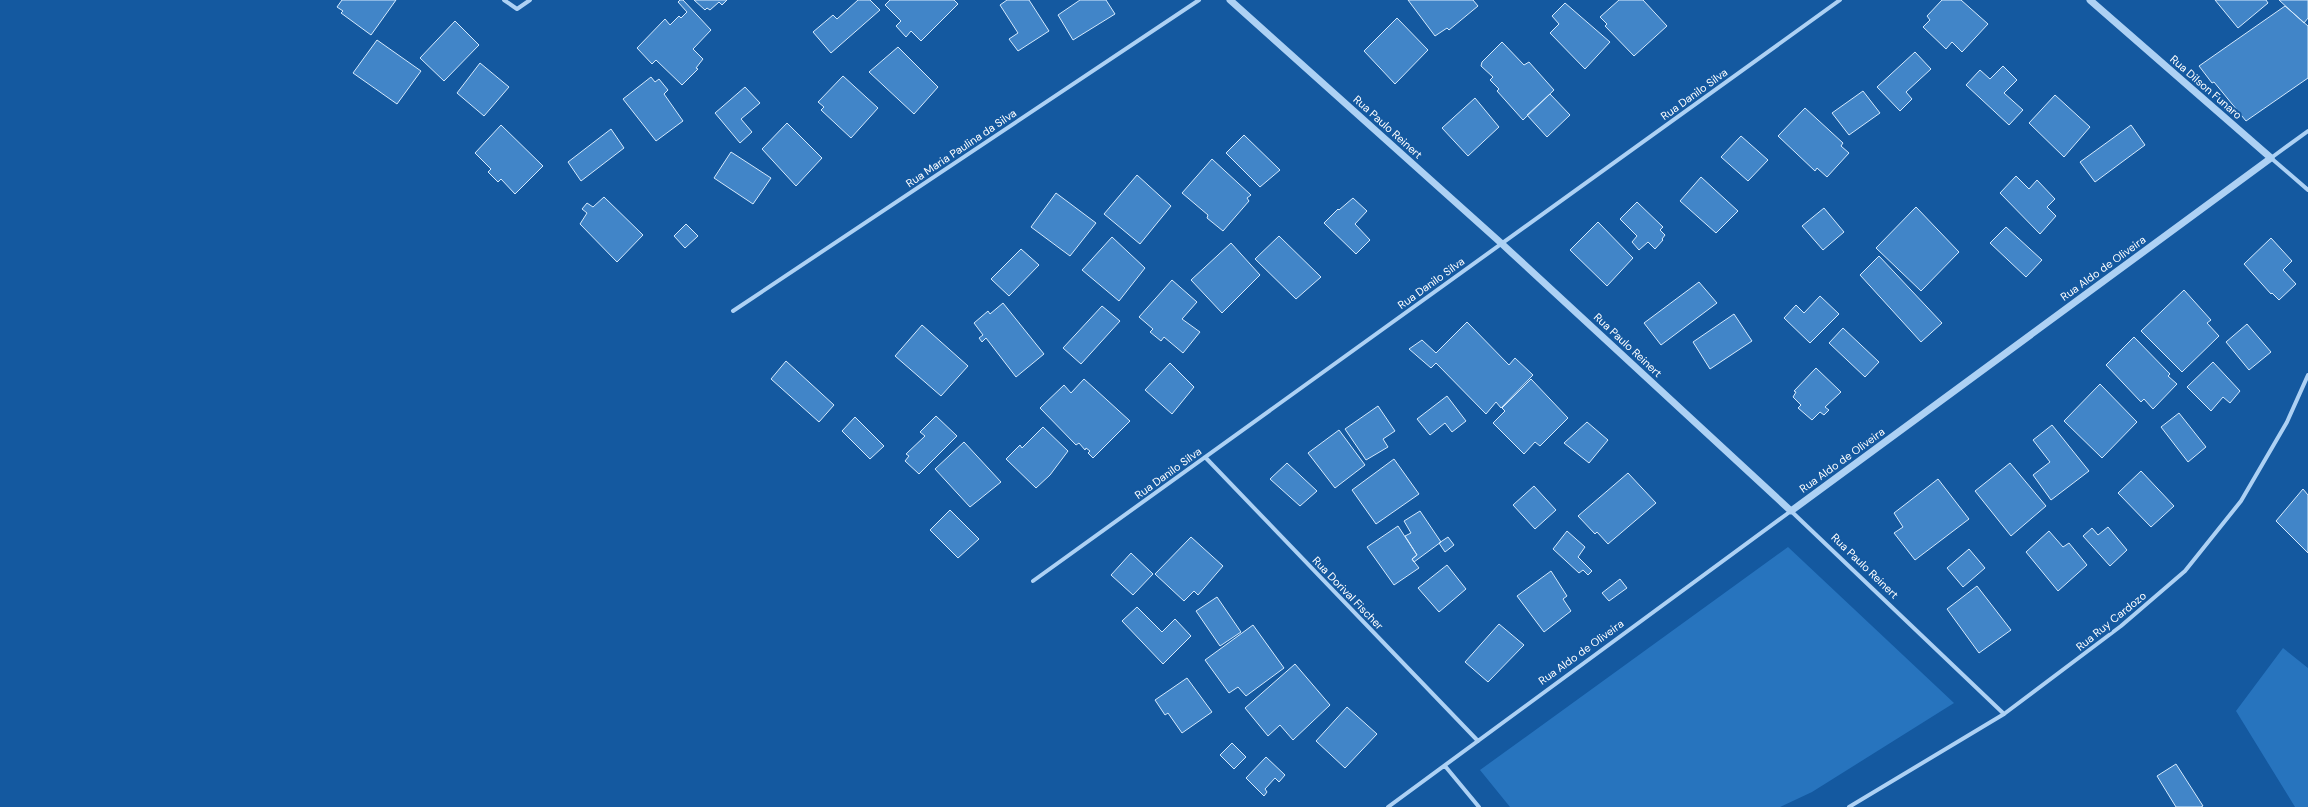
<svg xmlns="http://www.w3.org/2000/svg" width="2308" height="807" font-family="'DM Sans',sans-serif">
  <rect width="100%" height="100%" fill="#1459a0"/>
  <path fill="#2774be" d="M1788,547l166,156 -142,89 -32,15h-270l-30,-37z
    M2283,648l25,20v139h-13l-59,-96z"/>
  <path fill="#4185c8" stroke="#d5eafd" d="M342,0h54l-25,35 -30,-22 2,-2 -6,-4z
    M680,0h3l28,30 -18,19 10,10 -7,9 2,1 -16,16 -26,-25 -4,4 -15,-16 28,-29 5,6 9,-9 2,2 6,-6 -9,-10z
    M694,0h33l-5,5 -3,-3 -9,8 -3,-2 -2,2z
    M858,0h12l10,10 -49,43 -18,-21 20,-17 4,4z
    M890,0h64l4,4 -37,37 -10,-10 -5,6 -10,-11 5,-5 -16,-16z
    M1007,0h22l20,31 -31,20 -9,-12 9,-6 -18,-28z
    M1080,0h26l9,14 -42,26 -15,-25z
    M1408,0h65l5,6 -29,24 -2,-2 -12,8z
    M1619,0h24l24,26 -33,30 -29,-30 2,-2 -7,-7z
    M1942,0h19l27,24 -26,28 -10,-10 -6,7 -23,-22 7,-7 -3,-4z
    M2215,0h51l2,3 -30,25z
    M2279,0h29v18l-4,5z
    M1565,3l45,39 -25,27 -35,-36 9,-9 -7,-8z
    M2285,6l23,20v52l-62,43 -32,-39 -2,1 -13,-17z
    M1397,18l31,32 -33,34 -31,-33z
    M455,21l24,24 -35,36 -24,-23z
    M377,40l44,31 -24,33 -44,-31z
    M1502,42l22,23 5,-3 25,28 -31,30 -26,-29 2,-2 -9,-9 3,-3 -12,-11 1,-4z
    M898,47l40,40 -24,27 -45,-42z
    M1915,52l16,17 -25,23 6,7 -12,12 -23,-24z
    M480,63l29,24 -25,29 -27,-23z
    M2003,66l14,14 -13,13 19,17 -14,15 -43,-40 14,-15 10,9z
    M843,76l35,32 -27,30 -30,-28 3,-3 -6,-5z
    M651,77l4,5 4,-3 9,11 -4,4 19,27 -27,20 -33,-42z
    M745,87l15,16 -19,16 11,13 -12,11 -25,-30z
    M1863,91l17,22 -31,22 -17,-22z
    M1550,94l20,21 -23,22 -20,-22z
    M2055,95l35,32 -26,30 -35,-34z
    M1475,98l24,29 -31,29 -26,-28z
    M1805,108l38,35 -2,3 8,7 -22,24 -10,-9 -2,3 -37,-35z
    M787,123l35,35 -26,28 -34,-37z
    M501,125l42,41 -28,28 -14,-15 -3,3 -10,-10 3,-3 -16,-16z
    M2131,125l14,20 -50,37 -15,-20z
    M611,129l13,19 -43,33 -13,-19z
    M1244,135l36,35 -20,17 -34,-34z
    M1741,136l27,24 -20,21 -27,-24z
    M731,152l40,26 -18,26 -39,-26z
    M1212,159l39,36 -4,3 2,3 -26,30 -16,-13 1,-3 -26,-22z
    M1137,175l34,31 -31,38 -36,-30z
    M2016,176l13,13 8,-9 18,19 -8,8 9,9 -16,18 -40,-41z
    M1701,177l37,34 -22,22 -36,-32z
    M1056,193l40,30 -26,33 -39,-29z
    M604,197l39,38 -26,27 -37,-38 7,-11 -5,-4 5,-6 6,4z
    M1353,198l14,13 -12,13 15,16 -14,14 -32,-31 14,-14 1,1z
    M1637,202l26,25 -3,3 5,5 -3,4 1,1 -8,9 -7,-7 -9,8 -7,-8 5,-6 -17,-17z
    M1916,207l43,45 -38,39 -45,-43z
    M1824,208l20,24 -21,18 -21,-24z
    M1598,222l35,36 -26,28 -37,-36z
    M686,224l12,12 -13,12 -11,-12z
    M2006,227l36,33 -16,17 -36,-34z
    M1279,236l42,41 -25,22 -41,-40z
    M1112,237l33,31 -26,33 -37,-31z
    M2271,238l21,23 -9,9 13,14 -17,16 -7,-7 -1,1 -27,-30z
    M1231,243l29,32 -38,38 -31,-33z
    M1021,249l18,16 -30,31 -18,-17z
    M1879,256l63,67 -21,19 -61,-67z
    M1172,280l25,22 -15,17 18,13 -17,21 -19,-16 -3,4 -11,-9 3,-3 -14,-12z
    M1699,282l18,21 -56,42 -17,-22z
    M2184,290l27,30 -4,3 12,13 -37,36 -41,-41z
    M1820,296l19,18 -29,29 -26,-25 12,-13 8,8z
    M1003,303l41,51 -28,23 -30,-39 -4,4 -3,-4 4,-3 -9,-12 14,-12 2,3z
    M1102,306l18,15 -39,43 -18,-16z
    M1734,314l18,27 -42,28 -17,-27z
    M1467,322l42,43 6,-7 18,17 -32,33 -5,-6 -10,12 -50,-51 -5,5 -22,-19 13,-9 14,13z
    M2247,324l24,28 -22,18 -23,-28z
    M922,325l46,41 -27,30 -46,-40z
    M1843,328l36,34 -14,15 -36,-34z
    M2134,337l36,37 -2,2 9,8 -24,25 -9,-10 -3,3 -35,-37z
    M786,361l48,44 -15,17 -48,-43z
    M2213,362l27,29 -10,12 -7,-6 -12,14 -24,-24z
    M1170,363l24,24 -22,27 -27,-24z
    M1816,368l25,24 -16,15 4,3 -5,5 -4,-3 -8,8 -14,-12 3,-3 -8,-8 3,-5 -2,-1z
    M1084,379l46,42 -37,37 -5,-5 2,-2 -4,-3 -1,2 -6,-7 -3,2 -36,-37 24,-23 7,8z
    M1531,379l37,39 -28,28 -5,-4 -11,12 -31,-31 12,-12 -3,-3z
    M2100,384l37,38 -35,36 -38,-37z
    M1447,396l19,25 -14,11 -7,-9 -15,12 -13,-16z
    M1378,406l17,25 -12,8 5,8 -22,13 -21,-31z
    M2179,413l27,34 -18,15 -27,-35z
    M936,416l21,20 -38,38 -14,-13 4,-5 -3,-2 19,-18 -5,-4z
    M855,417l29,29 -14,13 -28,-28z
    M1587,422l21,18 -19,23 -25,-20z
    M2052,425l37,46 -38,29 -18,-25 17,-13 -17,-22z
    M1043,427l25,24 -18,24 -14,13 -30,-29 14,-14 2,3z
    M1339,430l26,35 -30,23 -27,-35z
    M964,442l37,40 -31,25 -35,-38z
    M1394,459l25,35 -43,30 -24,-34z
    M1287,463l30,28 -17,15 -30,-27z
    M2010,463l36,43 -35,30 -36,-45z
    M2141,471l33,35 -23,21 -33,-34z
    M1628,473l28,30 -48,41 -11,-12 -2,2 -17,-18z
    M1938,479l31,40 -54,41 -21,-27 9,-6 -9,-14z
    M1534,486l22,24 -21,19 -22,-24z
    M2303,489l5,6v58l-32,-32z
    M950,510l29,29 -21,19 -28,-28z
    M1420,511l21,31 -27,20 -2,-3 5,-4 -12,-19 6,-3 -7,-12z
    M1398,526l19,29 -5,4 7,9 -25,17 -27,-38z
    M2108,527l19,23 -17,16 -27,-30 9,-8 6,7z
    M1567,531l18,16 -7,10 14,14 -4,4 -5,-5 -4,3 -26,-24z
    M2049,531l14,16 6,-4 18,22 -29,26 -32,-39z
    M1191,537l32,29 -25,29 -4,-4 -10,10 -29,-27z
    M1448,537l6,8 -9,7 -6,-9z
    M1969,549l16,19 -22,19 -16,-19z
    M1131,553l22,21 -20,21 -22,-20z
    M1447,565l19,24 -27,23 -21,-24z
    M1551,571l16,25 -4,3 8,12 -27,21 -27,-36z
    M1620,579l7,9 -18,13 -7,-8z
    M1977,586l34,44 -32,23 -32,-44z
    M1217,597l24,35 -21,14 -24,-35z
    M1137,607l25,25 13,-13 16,17 -28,28 -41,-43z
    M1499,624l25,21 -36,37 -23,-20z
    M1253,625l31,43 -38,28 -8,-9 -9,6 -24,-33z
    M1295,664l35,41 -37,35 -13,-15 -12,11 -23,-28z
    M1187,678l25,34 -30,21 -14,-20 -3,2 -10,-15z
    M1347,707l30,27 -32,34 -29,-27z
    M1232,743l14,14 -12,12 -14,-14z
    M1266,757l19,18 -6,7 -4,-4 -10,11 2,3 -3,4 -18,-18z
    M2176,764l27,42 -2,1h-25l-19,-31z"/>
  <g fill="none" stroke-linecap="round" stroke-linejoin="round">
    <path stroke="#add1f4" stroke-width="4" d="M504,0l13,9 13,-9
      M2308,131l-37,27 37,32
      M733,311l466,-311
      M1205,457l273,284
      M1033,581l807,-581
      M1445,766l34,41
      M1388,807l403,-296 213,203
      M1849,807l155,-93 117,-88 64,-55 56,-70 46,-79 21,-47"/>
    <path stroke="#add1f4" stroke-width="7" d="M1230,0l271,243 290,268 480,-353 -181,-158"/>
  </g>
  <g text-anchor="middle" stroke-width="4" stroke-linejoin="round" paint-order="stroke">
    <g font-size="11" fill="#fff" stroke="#1459a0">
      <text transform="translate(2206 87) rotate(41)" y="4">Rua Dilson Funaro</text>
      <text transform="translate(1694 94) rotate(-36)" y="4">Rua Danilo Silva</text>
      <text transform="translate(1388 127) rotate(42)" y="4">Rua Paulo Reinert</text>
      <text transform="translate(961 148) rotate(-34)" y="4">Rua Maria Paulina da Silva</text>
      <text transform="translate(2103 268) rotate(-36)" y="4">Rua Aldo de Oliveira</text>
      <text transform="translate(1431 283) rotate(-36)" y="4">Rua Danilo Silva</text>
      <text transform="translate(1628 345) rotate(43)" y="4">Rua Paulo Reinert</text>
      <text transform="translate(1842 460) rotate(-36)" y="4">Rua Aldo de Oliveira</text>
      <text transform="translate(1168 473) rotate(-36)" y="4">Rua Danilo Silva</text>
      <text transform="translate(1865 566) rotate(44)" y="4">Rua Paulo Reinert</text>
      <text transform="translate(1348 593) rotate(46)" y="4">Rua Dorival Fischer</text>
      <text transform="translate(2111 621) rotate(-39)" y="4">Rua Ruy Cardozo</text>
      <text transform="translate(1581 652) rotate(-36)" y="4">Rua Aldo de Oliveira</text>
    </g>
  </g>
</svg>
